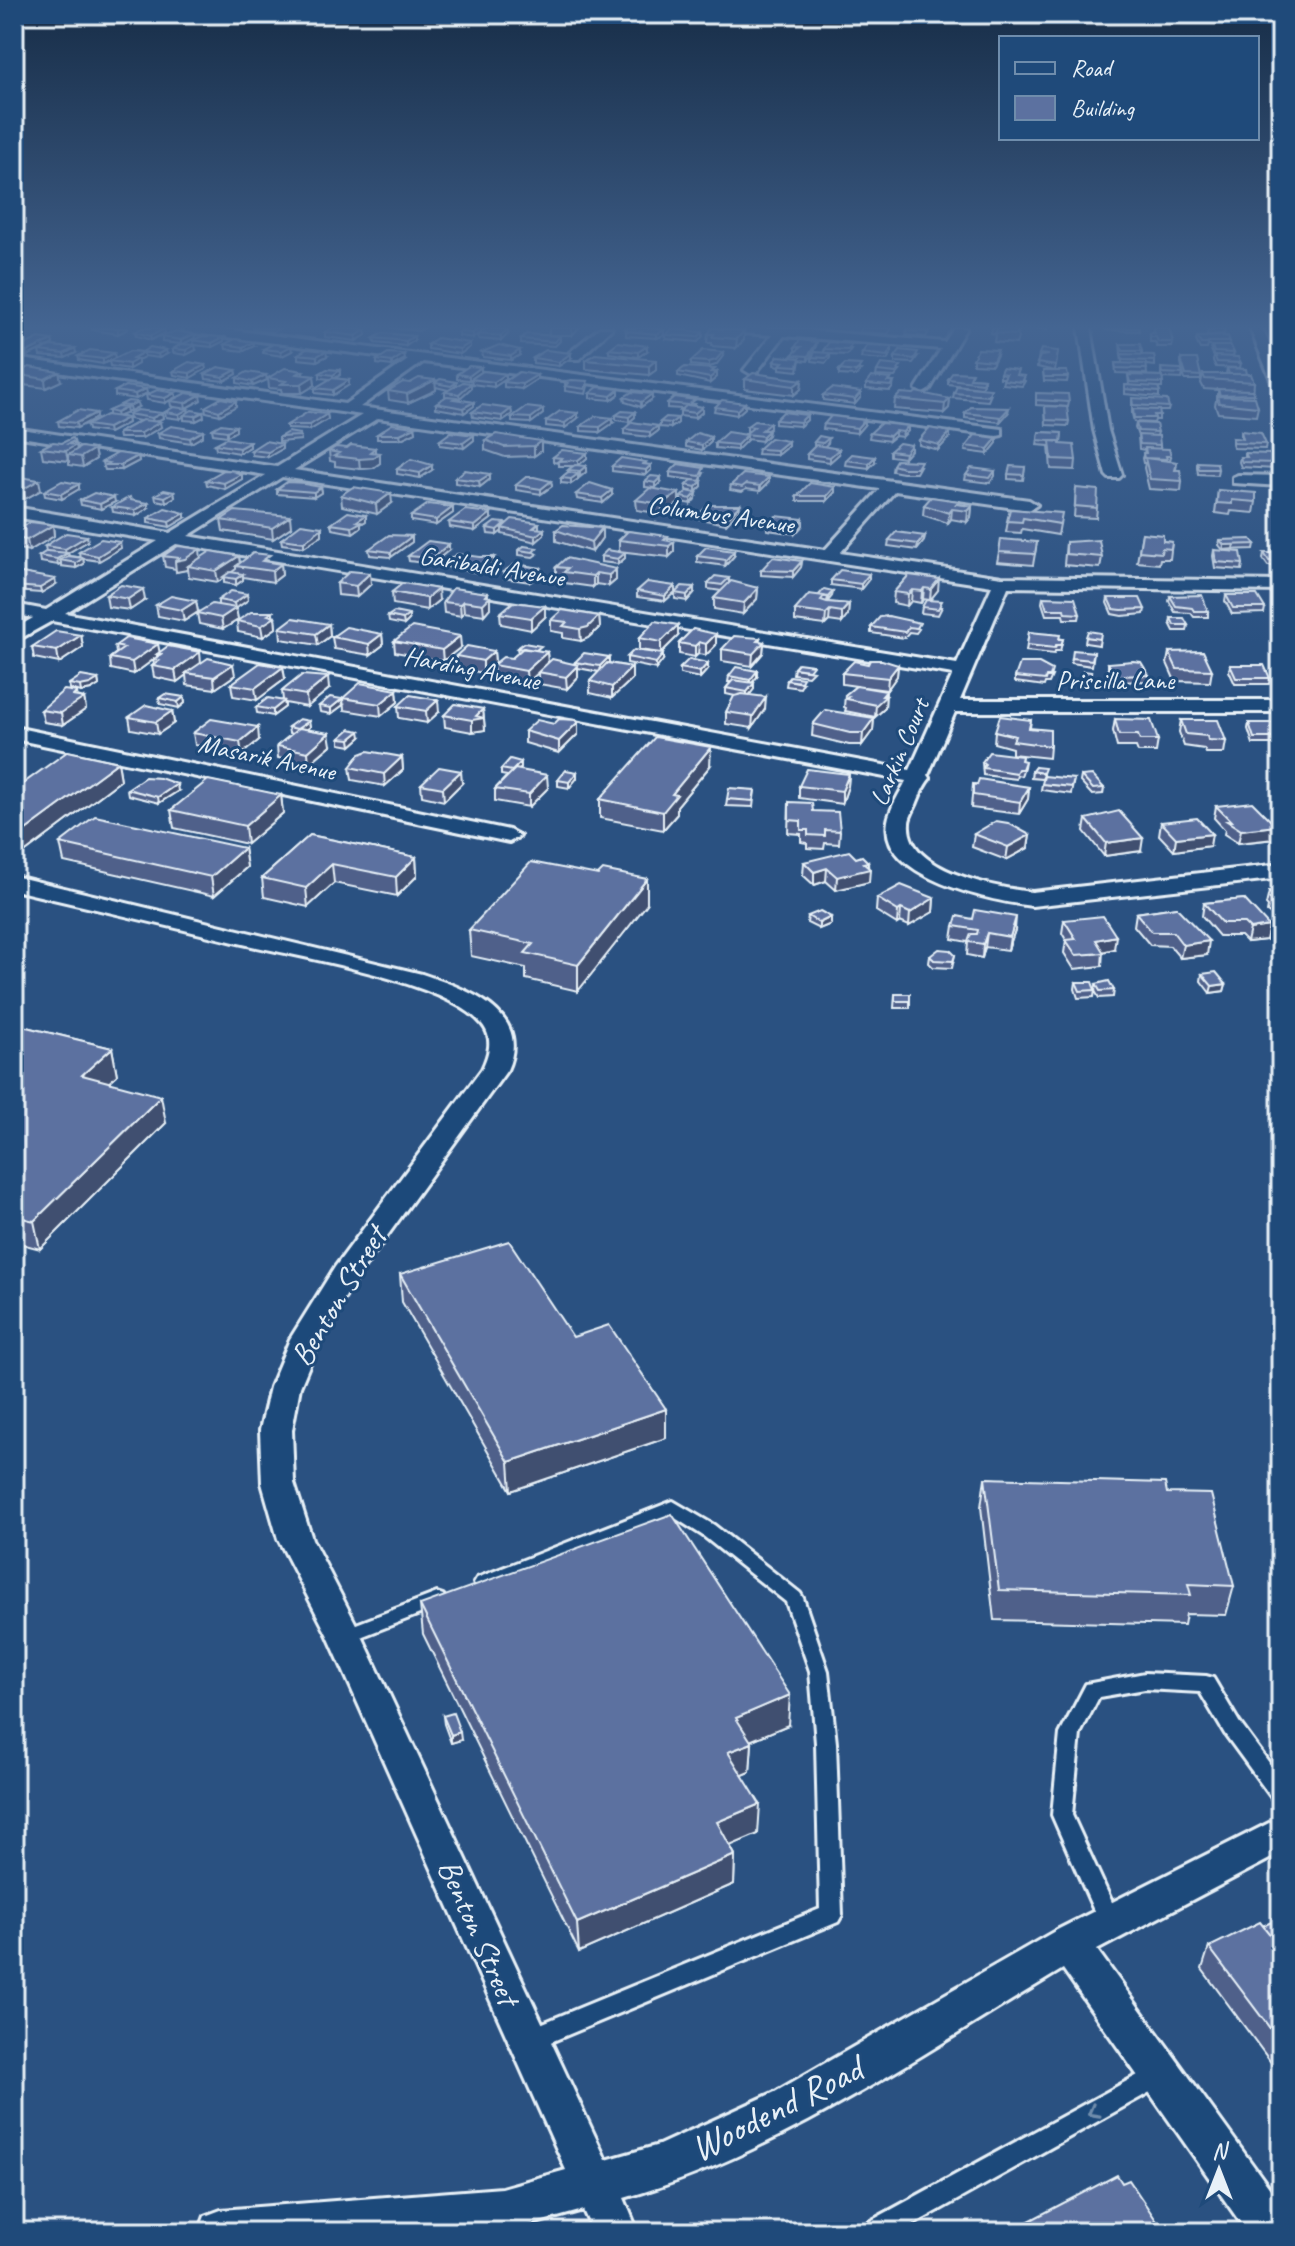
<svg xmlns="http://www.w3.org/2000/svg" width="1295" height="2246" font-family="Caveat,sans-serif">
  <rect width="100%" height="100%" fill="#2a5181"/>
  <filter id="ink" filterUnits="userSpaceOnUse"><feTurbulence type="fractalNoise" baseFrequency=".0125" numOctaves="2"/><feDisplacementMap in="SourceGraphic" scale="16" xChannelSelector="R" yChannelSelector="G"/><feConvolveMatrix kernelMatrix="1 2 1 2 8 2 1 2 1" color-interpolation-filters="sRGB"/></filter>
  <g filter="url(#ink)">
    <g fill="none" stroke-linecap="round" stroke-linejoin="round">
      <g stroke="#e8f1f8" stroke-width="6">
        <path id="service" d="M673,1501l41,24 86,68 3,5 25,73 8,72 6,172 -4,7 -309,129 -8,-3 -3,-8 3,-8 299,-123 -4,-166 -6,-72 -24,-69 -84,-67 -30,-19 -183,72 -6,2 -6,-2 -3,-5 3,-5z
          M437,1593l6,2 3,5 -3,5 -98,38 -7,-2 -2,-5 2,-5z
          M1145,1673l61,3 7,2 26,44 42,57v25l-7,-3 -49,-67 -25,-42 -55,-3 -46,8 -19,37 -8,81 49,107 -3,7 -8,3 -8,-3 -50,-114 8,-81 26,-50z
          M1160,2063l8,3 3,8 -3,8 -268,150h-36l3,-9z"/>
      </g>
      <g stroke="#e8f1f8" stroke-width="6">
        <path id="minor" d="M181,328h35l786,101v6l-5,1 -574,-74 -63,45 669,93 8,5 -8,5 -134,-19 -55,62 162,24 279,4v10l-273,-4 -48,113h321v12h-326l-27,63 2,3c-7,8 -10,17 -14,27 -3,6 -7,13 -7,18 -4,48 88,65 123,69l249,-28v14l-249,28c-39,-5 -154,-28 -144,-85 2,-13 12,-28 18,-40l-854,-160 -38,21v-13l19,-11 -19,-4v-10l32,6 112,-69 -144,-24v-10l156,26 96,-58 -252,-39v-8l263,39 85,-52 -348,-49v-8l331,46 63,-44 -221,-28zM378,418l502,71 -55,61 -531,-80zM282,477l710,109 -35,78 -769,-128zM176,544l777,130 -43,96 -845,-157z
          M599,328h13l-33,31h-10v-6z
          M721,328h60l164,14 9,-14h12l-36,61 -7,4 -7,-4 25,-40 -157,-13 -28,37 -5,1 -7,-4 28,-35 -45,-3z
          M1079,328h12l17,102 14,45 -3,3h-10l-3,-3 -12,-45z
          M1250,328h12l19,43v20l-7,-4z
          M1238,475l43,1v10l-48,-3v-6z
          M14,727l495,103 11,6 -11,6 -495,-103z
          M14,876l408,98c44,15 111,38 85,96l-151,209 -36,60 -20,48 -8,43 2,53 18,56 50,97 244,524 53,-15 116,-53 280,-161 226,-114v36l-184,97 184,254v28h-34l-184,-263c-134,80 -289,188 -439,229l14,34h-45l-10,-22 -80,22h-304l6,-16 16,-6 281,-22 64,-18 -238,-534 -50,-97 -16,-56 -2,-53 10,-43 20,-48 45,-72 147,-198c7,-15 12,-31 0,-45 -37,-44 -189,-68 -248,-82 -73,-18 -147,-35 -220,-52z"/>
      </g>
      <use href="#service" fill="#1f4a7a" fill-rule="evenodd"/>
      <use href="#minor" fill="#1f4a7a" fill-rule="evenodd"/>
    </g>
    <path fill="#4f618a" stroke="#e8f1f8" stroke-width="2" d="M92,328h36v1l-10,5 -26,-4z
      M253,328h27l-7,4 -20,-2z
      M390,328h34l-5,3z
      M549,328h30l-7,7h-23z
      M624,328h27l13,2v5l-7,3 -31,-2v-5z
      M861,328h31l-4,6 -28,-2z
      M908,328h23l-5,9 -20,-2z
      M992,328h22v1h5l-1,9 -2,6 -22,-2 1,-7 -4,-2z
      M1029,328h19l-1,2z
      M1104,328h35v3l-34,-1z
      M1153,328l20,14 -1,5h-15l-2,-5h-5v-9h3z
      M365,330l1,5 -10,6 -31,-4v-5z
      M744,331v9l-8,8 -24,-2v-3h-5l1,-9z
      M135,332l30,1 -14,7 -15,-4z
      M459,332h22l27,2 -7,7 -23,-2v-5l-5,4 -14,-2z
      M703,332v4l-5,6 -32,-3v-4z
      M560,336v5l-5,5 -34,-2v-5z
      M162,337l33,1 -12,6 13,6 -10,5 -13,-2v-4l8,-5 -19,-2z
      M1197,337l33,5 -1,4 5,7 -1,4 8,6 -1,5 -24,-1 -3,-6 1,-4 -3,-7 1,-4h-4l-1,3h-7l-4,-8z
      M374,338l40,2 -8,6 -31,-3z
      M52,340l1,4 -3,2 26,7 -11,5 -25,-2 -1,-5 11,-5 -23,10 -13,-2v-5z
      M193,340l31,1 -12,6 -18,-2z
      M470,343v4l-10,7 -32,-5v-5z
      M225,344l29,2 -10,5 -18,-2z
      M1120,344l22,7v3l13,7v5l-9,-1 1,9 -31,-1 -1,-10h7z
      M816,346l-8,15 -8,-1 -2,11 -18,-2v-3l-6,-1v-4l18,-3v-3l4,-4h-1v-4z
      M892,347v5l-5,8 -26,-2 1,-5z
      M263,349l29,2 -10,5 -19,-3z
      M609,349l38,2 -9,6 -29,-4z
      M824,349h27l-4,6 -17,-1v4l-4,5 -14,-2v-4l12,-4z
      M520,350v5l-9,5 -28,-3 -1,-5z
      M130,351l37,3 -8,4 -15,-2 -6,4v4l-9,5 -19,-3 -1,-5z
      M1058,351l-3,20 -18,-4 2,-13z
      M298,354l29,2 -10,5 -19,-2z
      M997,355l-5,10 -19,-1v-5z
      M78,356l37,2 -12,6 -24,-4z
      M723,356l-7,9 -7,2 -18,-2v-4z
      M918,356l-5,7 -18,-1v-5z
      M533,358h38l-12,8 -26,-3z
      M405,359l-13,7 -15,-2v-4z
      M1181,359l20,17v4h-16l-4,-17z
      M586,360h70v10l-7,5 -63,-6z
      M1161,368l22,6 -1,5 -20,-1v10h-3v9l-34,-3v-9h4l-1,-10 33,1z
      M1227,368l20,6 7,8 -1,15 5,10 -2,9 -38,-3 -3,-8 2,-9h1v-6l-14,-1 -3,-6 2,-9h23z
      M206,369l-16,9 -16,-3 -1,-4z
      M14,370l47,11 -15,7 -30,-4z
      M236,370l1,4 -13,7 -18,-2 -1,-5z
      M340,370v5l-5,3 14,2v5l-16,10 -18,-2v-5l15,-9 -10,-1v-5z
      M839,370h22l-5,6 -17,-1z
      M303,371v4l11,1 1,9 -13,8h-20l-1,-4 -12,-1 -1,-10z
      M877,371h23l-5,6 -19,-1z
      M1043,371l25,6 -1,5 -23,-1z
      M481,372l-8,6 33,1 -12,8 -22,-3 -1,-5 -2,1 -12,-1v-5z
      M678,372h39v5l-7,6 -32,-7z
      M1000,373l17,2 8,6 -3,5 -20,-2 2,-6h-4z
      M537,375v4l-15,10 -18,-2v-5z
      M237,378l30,2 -14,6 -16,-3z
      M972,378l12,1v5l-3,4 -33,-4v-5z
      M745,379l57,1 -1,9 -7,6 -49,-6z
      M891,379l-1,3h4l-1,5 -3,4 -24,-2v-5z
      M435,380v2l23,3 13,-2v5l-11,10h-4v1l18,3v4l-10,7 -28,-5v-5l10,-6 -1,-1v-4l3,-2 -12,-3v3l-28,13 -19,-3 -1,-9 22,-8z
      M565,381l23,5 -2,8 -21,-3z
      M619,389v5l-8,6 -21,-2v-5z
      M115,391l32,2 -11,6 -21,-3z
      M861,392v5l-6,7 -32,-4v-5z
      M175,393l1,4 -11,6 -18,-3 -1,-5z
      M954,393l37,1 -3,7 -35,-3z
      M1036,393l33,9 -1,5 -32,-2z
      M914,394l36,5 -1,9 -5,5 -50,-4 1,-10z
      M624,397l28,2 -11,8 -16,-5z
      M1132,398l37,9 -1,4h-9v9h-4l-1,3 -20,-1 -2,-8z
      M201,400l-15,8 2,1 1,3h14l1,5 -8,4 -12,-1v-4l-4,3 -14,-2 -1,-5 9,-5 -3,-1 -1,-5z
      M236,401v5l-16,9 -14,-3 -1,-5z
      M667,403l28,1 -2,2 9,1v5l-7,6 -15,-2v-5l2,-2 -15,-1z
      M745,403v5l-8,7 -23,-4 1,-4z
      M120,405l18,2 -8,4h-4l1,2 -8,3 8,2 1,5 -19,10 -21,-3 -1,-5 21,-10v-4l12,-4z
      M1045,406l24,15 -1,5 -22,-1z
      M511,409l1,5 -10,7 -29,-4 -1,-5z
      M543,409v5l-12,9 -19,-1v-5z
      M635,412v5l-6,5 -13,-2v-5z
      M96,413v5l-19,10 -18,-2 -1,-5z
      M162,413l1,5 -7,4 5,5 -19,11h-23l-1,-5 22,-12 -11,-2 -1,-5z
      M965,413h43l-8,9 -35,-4z
      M327,414l1,5 -18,11 -23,-1v-4z
      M807,415v5l-7,6 -25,-2v-4z
      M578,418l-13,10 -19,-2v-5z
      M678,418v5l-7,5 -11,-1v-5z
      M613,423l-13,9 -19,-1v-5z
      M770,423v5l-3,2h2l-1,5 -6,6 -15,-2 -10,11 -22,-2v-5l30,-8 3,-4h-1v-5z
      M1136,423l22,9 -1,4 3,9v4l11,7 -1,5 7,1 -1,8 6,11 -1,10 -32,-2 -5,-21 1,-5h-2l-1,-5 3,-8 -6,-1 -1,-13 -3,-8z
      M824,424l40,1 -7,8 -34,-4z
      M236,426v5l-9,5 -14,-2 -1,-5z
      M658,426v5l-8,6 -26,-3v-5z
      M908,426v5l-6,6 -7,-1 -6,5 -20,-3 1,-5z
      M415,427l1,5 -15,7h-24v-5z
      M203,431v5l-12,7 -32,-5 -1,-5z
      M1241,431l25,13 -1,5 -32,-1 -1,-5v-5l9,1z
      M950,432v5l-12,13 -19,-5v-5z
      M1039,432l23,1 -1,11 15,16 -1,10 -24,-1 -2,-23 -12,-1z
      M300,434l1,6 -22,2v-5z
      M474,435v5l-10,8 -24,-3v-5z
      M711,437v5l-9,8 -16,-3v-5z
      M829,438l-1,5 -4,4 15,7 -9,8 -23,-3v-5l7,-7v-5z
      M997,438v5l-9,11 -23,-3 1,-5z
      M485,440l56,1v10l-7,5 -29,1 -20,-7z
      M74,441l3,9 17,-1 2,10 -13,8 -14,-2v-4l-26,-3 -2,-10z
      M788,441v5l-11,9 -20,-1 1,-5z
      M250,442v5l-11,6 -23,-4 -1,-5z
      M282,444v5l-14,8 -16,-2 -1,-5z
      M911,445v5l-7,8 -14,-2v-5z
      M329,451l46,1 5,11 -7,5 -13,1 -25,-3v-4l-5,-1z
      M587,453v5l-9,7 8,7 -6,5 -2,-1v3l-7,5 -10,-1v-5l7,-6v-2l5,-4h-15v-3l-5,-1v-5z
      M1245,453l31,10 -1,6 -34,-2 -2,-5 1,-5h5z
      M138,456l1,5 -17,9h-17l-1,-3h-1l-1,-5z
      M846,460l29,2 -6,6 -24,-3z
      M1197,462l21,7 -1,6 -19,-1 -1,-7z
      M646,464l5,6 -5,5 -34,-4v-5z
      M893,465l27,1 -4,7h-13l-11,-2z
      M1025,467l-2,13 -15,-1v-5z
      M397,469l35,1 -12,8 -23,-4z
      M995,471v5l-5,7 -25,-3 1,-5z
      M670,472l34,1 -4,8 2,5 -6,6 -10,-2v-5l6,-5 -22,-3z
      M238,473l4,1v5l-17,10 -18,-4 -1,-5z
      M490,474v5l-10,8 -25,-4v-5z
      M14,476l27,14 -16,9 -11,-2z
      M769,477v5l-9,9 -14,-2 -4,3 -12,-2 1,-5z
      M551,481l1,5 -11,8 -25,-4v-5z
      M645,481l16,1 -6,6 -10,-1z
      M321,487l1,5 -8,5 -37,-3v-5z
      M835,487v5l-8,9h-30v-5z
      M1076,488l21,20 -1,10 -22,-1z
      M79,489l-17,10 -17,-3 -1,-5z
      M1218,490l38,12 -2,11 -23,-2 -1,4 -15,-2z
      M1277,491l4,1v14l-5,-9z
      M174,492l1,5 -9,5 -10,-2 -1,-5z
      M679,493v10l-17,11 -25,-4 -1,-10z
      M697,493l-1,5 -5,6 -10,-2v-5z
      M576,494l36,1 -9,8 -26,-4z
      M341,495l51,8 -15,11 -35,-8z
      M80,500l35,2 -14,7 -20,-4z
      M959,504l13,2 -1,11 -4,5 -16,-3 -3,4 -25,-8 1,-10z
      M740,505l-1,5 -13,14 -27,-5v-5z
      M112,507l36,1 -12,8 -23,-4z
      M453,507v6l-17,12 -25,-4v-5z
      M1010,509l50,15 -2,11 -36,-6 -1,4 -15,-1z
      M148,518h37l-15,9 -22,-4z
      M491,519l-16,12 -25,-4 -1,-5z
      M803,519v6l-8,9 -28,-4v-6z
      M221,520l70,7 -18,12 -50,-8z
      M366,521l-5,3v3l-8,6 -21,-4 -1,-5z
      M505,523v3l34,-3v6l5,6 -8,7 -34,-8v-3l-5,4 -9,-1 -1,-6z
      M53,525l1,11 -25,15 -15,-3v-17z
      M322,527v8l-18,12 -22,-3 -1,-5z
      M602,528v10l-10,14 -36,-11v-11z
      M1142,533l21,8 9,1 -2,17h-10l-1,5 -22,-2z
      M412,536v6l-21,15 -21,-2 -1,-6z
      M668,536v5l6,11 -5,5 -50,-6v-11z
      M925,536l-1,5 -7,9 -29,-4 1,-6z
      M1220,540l35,4 -1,5 -31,1 -4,-5z
      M88,541l-20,12 1,3 14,2 1,6 -8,4 -15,-2v-3l-3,2 -18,-3 -1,-6 7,-4 -1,-6z
      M1037,542l-4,23 -36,-3 2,-10z
      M1066,542l36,15 -2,11 -36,-3z
      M524,546l13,8 -4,3 -14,-2v-5z
      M121,548l-22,13 -19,-3 -1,-6z
      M449,550l-17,14 -23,-3 -1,-5z
      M1214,550l29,14 -1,6 -27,-2 -2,-12z
      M1273,551h8v15h-13l-5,-7 1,-6h9z
      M625,553v5l-7,6 -17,-2v-6z
      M163,556l38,1 38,-1 1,7 31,-1 10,2 1,11 -9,7 -30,-5v3l-7,5 -12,-2v-5l-6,4 -29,-5 -1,-8 -12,3v-3l-11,-2z
      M697,556h37l-9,10 -28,-4z
      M446,561l48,2 -15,10 -33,-6z
      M802,561l-1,6 -8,10 -32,-2v-5z
      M556,567l60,2v11l-7,6 -13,-2 -3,3 -28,-4 -1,-4 -8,-2z
      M541,568v6l-11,8 -26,-4 -1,-6z
      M909,575l29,15 -8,10 -7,-1 -2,4 -10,-2 -4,5 -14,-3 1,-11z
      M14,577l42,7 -15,9 -27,-2z
      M729,578v5l29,5 -1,11 -14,15 -29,-5v-11l7,-7 -13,-2v-6z
      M869,579l-8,10 -30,-4v-5z
      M337,583l34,1 -14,13 -19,-2z
      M675,586v6l-10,9 -28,-4v-6z
      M833,591l-1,5 -5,6 22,2 -1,11 -6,8 -13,-2 -4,4 -30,-4v-11l24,-15z
      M392,592l47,8 -12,10 -34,-6z
      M488,593v4h2v11l-6,7 -20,-3 -3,4 -17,-3 -1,-11z
      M675,593h19l-7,8 -12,-2z
      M247,594l1,6 -12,8 2,12 -15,9 -24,-5 -2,-11 21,-8v-5z
      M106,595l39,5 -15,10 -22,-3z
      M1226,595l39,13 -1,5 -32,1 -7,-13z
      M1170,596l38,15v6h-14l-3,-4 -16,-1 -6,-11z
      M1043,597l37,17 -1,5h-15l-1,-4h-17l-4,-12z
      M1108,598l37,11 -1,5 -22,2 -10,-2 -5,-11z
      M196,601l2,11 -14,9 -26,-5 -2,-11z
      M922,607h20l-4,8 -17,-2z
      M273,612v4l2,1 1,11 -13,9 -25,-5 -1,-11z
      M500,613l45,4 -14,13 -30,-6z
      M388,616l21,4 -5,5 -15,-3z
      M599,616l1,11 -12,11 -7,3 -18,-3v-5l-12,-2v-11z
      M888,616l31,13 -3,4 -7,-1 -5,6 -33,-5v-6z
      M1171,618l17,7 -1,6h-13l-4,-8z
      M329,624l1,12 -12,9 -37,-6 -1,-11z
      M693,629l23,16 -10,10 -8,-1 -3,3 -16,-3v-11z
      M1029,632l34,7 -3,12h-5l-1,3 -28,-3z
      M382,634l1,11 -13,10 -36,-6 -2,-12z
      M81,635l2,12 -24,16 -25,-5 -2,-11z
      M678,636l-17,17 -22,-3v-12z
      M1086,637l14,1 -1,7 -14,-2z
      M394,641l67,6 -18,14 -48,-9z
      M759,641l5,1 -1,11 -11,13 -30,-5v-12z
      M115,646l44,6 42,11 34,12 -20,14 -28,-4 -1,-10 -9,7 -23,-5 -2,-11 2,-2 -1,-4 -19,14 -23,-5 -1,-11 6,-5z
      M517,648l30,4 1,11 27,1v-2l34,1 23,4v12l-20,19 -22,-5v-12l9,-9 -21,-4v9l-11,12 -28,-5 -1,-12 -11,11 -33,-6 -1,-12 19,-7 6,-5z
      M494,651l1,12 -12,10 -27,-5v-12z
      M1094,652l-2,14 -21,-3 1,-5z
      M1169,652l43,18 -2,12 -35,-1 -8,-18z
      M627,657l36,3 -7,9 -29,-6z
      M1108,663l41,12 -1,6 -33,1 -7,-13z
      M868,664l30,1 -1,11 -10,14 -23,-3 22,4 -1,17 -10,9 -30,-6 1,-3 -2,-1 1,-12 11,-9 -14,-2v-11z
      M1230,665l40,13 -1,6h-34l-6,-13z
      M283,667l2,12 -28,21 -24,-4 -2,-12z
      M680,668l28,1 -8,9 -20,-4z
      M794,668l19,3 -5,5 -15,-2z
      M1092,672l-2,11 -10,-1 1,-6z
      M729,676l28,1 -5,6 2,6 -5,6 16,14 -13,19 -26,-4v-12l9,-16 -9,-2v-6l5,-6h-3z
      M1052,676l-3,7h-4l-1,3 -29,-4v-5z
      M98,679l1,6 -8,5 -10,2 -11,-3 -1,-5z
      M787,680l16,3 -3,5 -14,-2z
      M329,689l-22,18 -22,-4v4l-12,9 -16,-3 -1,-6 27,-7 -1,-9z
      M397,690l1,12 -17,14 -37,-6 -1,-12z
      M77,696l7,2 2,11 -23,16 -19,-3 -3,-12z
      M184,697l1,6 -6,5 -19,-4 -1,-6z
      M343,705l-12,9 -11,-2 -1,-6z
      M398,706l41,6 -12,11 -28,-5z
      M483,709l2,21 -13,2 -27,-5 -1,-12z
      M172,711l2,12 -16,11 -27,-5 -2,-12z
      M874,718l-1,12 -11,15h-13l-37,-9 1,-12z
      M1115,719l43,21 -2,12h-18l-2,-5h-19l-4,-16z
      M1031,720l-1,8 20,18 -1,12 -37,-4v-6l-18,-5 1,-12z
      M1181,720l45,21 -2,12h-18l-2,-4 -20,-3 -5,-14z
      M309,721l1,6 -3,2 24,16 -22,19 -31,-6 -1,-12 15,-12 -3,-1 -1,-6z
      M578,722v12l-19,19 -34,-10v-12l29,-7z
      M1249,723h32v21h-28l-5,-15z
      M193,733l66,7 -17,14 -47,-9z
      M361,737l-10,9 -11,-2v-6z
      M1022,756l-1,5h4l-1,6 -3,9 -4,-1 -1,4 -33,-4 -1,-13z
      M402,757l1,13 -18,16 -33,-6 -2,-13z
      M118,762l3,18 -98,74 -9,-2v-62z
      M521,762v6l-2,2 29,18 -19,19 -34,-6v-12l12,-13 -6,-1v-6z
      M710,766l-33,40v8l-14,16 -63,-12v-19z
      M1035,767l9,8 -2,4 -11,-1 1,-7z
      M577,772v6l-8,10 -11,-2v-6z
      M849,774l-1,12 -6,18 -43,-6v-12z
      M1081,776l23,12 -1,6 -11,1 -12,-13z
      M1074,779l-3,15 -30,-4 1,-6z
      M462,783l-18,18 -22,-5 -1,-12z
      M973,784l56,3 -1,12 -9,15 -48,-6z
      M127,789l51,2 -19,12 -31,-8z
      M755,790l-2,17 -27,-1 1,-7z
      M281,795l2,18 -36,31 -73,-16 -3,-18z
      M789,802l24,9 27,20 -1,13 -14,-1 -1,6 -17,-1v-5l-6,-1v-8l-13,-1z
      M1216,806l60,20 -2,13 -36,4 -14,-9 1,-4 -11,-12z
      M1086,819l55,32 -37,5 -20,-25z
      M1161,822l49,24 -36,5 -15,-16z
      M974,834l56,1 -2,13 -22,12 -34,-13z
      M310,835l106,22 1,19 -20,20 -63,-13 -26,24 -44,-10 -2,-19z
      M60,843l184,5 3,19 -33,29 -150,-34z
      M856,858l12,4 1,20 -33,8 -10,-9 -12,4 -11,-10 1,-13z
      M1281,890v32l-14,-10 1,-5 -2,-2 3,-13z
      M877,898h57l-1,14 -24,14 -9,-4 -3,2 -21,-13z
      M1244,899l22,41 -19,2 -6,-6h-22l-17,-20 2,-13z
      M647,904l-69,87 -52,-12v-11l-55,-12 -2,-26z
      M1176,907l31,48 -27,3 -10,-12 -20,-1 -16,-19 2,-13z
      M808,916l23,1v7l-12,5 -12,-6z
      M973,919l42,11 -7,20 -23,-3 -3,11 -15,-3 1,-13 -16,-3 2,-13z
      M1064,920l50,29 -11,3 -1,14 -28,3 -10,-16 2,-13 -4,-7z
      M1271,930h10v11l-8,1 -3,-6z
      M955,955l-3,13 -19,-1 -4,-4 1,-7z
      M1202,974l24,10 -2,7 -14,2 -9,-12z
      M1076,982l19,8 -1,7 -16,1 -3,-9z
      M1096,984l18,6 -1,7 -14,1 -4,-7z
      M895,994h15v14h-16z
      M14,1024l98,24 5,27 -8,7 57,41 -126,126 -26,-7z
      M400,1274l173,63 93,72v29l-155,53 -109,-189z
      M985,1478l182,15 67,93 -8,29 -40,-1 -2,11 -190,-5 -13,-113z
      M420,1605l368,120 -38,16 2,2 -2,29 -8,3 16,59 -28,11 5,10 -1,29 -155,68 -156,-318z
      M443,1716l18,24 -10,3 -7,-19z
      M1281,1918v158l-79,-107 7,-22 54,-21z"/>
    <path fill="#404f70" stroke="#e8f1f8" stroke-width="2" d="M120,328h8v1l-10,5v-5z
      M480,328h1v4l-8,6v-5z
      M572,328h7l-7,7z
      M164,329l1,4 -14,7 -1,-4z
      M508,329v5l-7,7v-5z
      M1225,329l-1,5 -17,1 1,-4z
      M365,330l1,5 -10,6v-5z
      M664,330v5l-7,3v-4z
      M744,331v9l-8,8 1,-9z
      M194,334l1,4 -14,7v-5z
      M414,336v4l-8,6v-5z
      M224,337v4l-12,6v-4z
      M52,340l1,4 -26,12v-4z
      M253,342l1,4 -10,5 -1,-4z
      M817,342l-1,4 -8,15v-5z
      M470,343v4l-10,7v-5z
      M195,345l1,5 -10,5v-5z
      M291,346l1,5 -10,5 -1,-5z
      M647,346v5l-9,6v-5z
      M75,348l1,5 -11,5 -1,-4z
      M166,350l1,4 -8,4 -1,-4z
      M520,350v5l-9,5v-4z
      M326,351l1,5 -10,5v-5z
      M144,352v5l-6,3v4l-9,5v-5l2,-5z
      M723,352v4l-7,9 -7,2v-5z
      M114,353l1,5 -12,6v-5z
      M571,353v5l-12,8v-4z
      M404,354l1,5 -13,7v-4z
      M656,360v10l-7,5v-9z
      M205,365l1,4 -16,9v-5z
      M481,367v5l-12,8v-4z
      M236,370l1,4 -13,7 -1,-4z
      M340,370v5l-7,4v-4z
      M59,372l2,9 -15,7 -1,-9z
      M717,372v5l-7,6v-5z
      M506,374v5l-12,8v-5z
      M266,375l1,5 -14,6 -1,-4z
      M537,375v4l-15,10v-5z
      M314,376l1,9 -13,8 -1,-9z
      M349,380v5l-16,10v-5z
      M435,380l1,10 -28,13 -1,-9z
      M802,380l-1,9 -7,6v-9z
      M471,383v5l-11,10 -1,-4z
      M21,384v5l-7,4v-5z
      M146,389l1,4 -11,6 -1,-5z
      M619,389v5l-8,6v-4z
      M861,392v5l-6,7v-5z
      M175,393l1,4 -11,6v-5z
      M652,394v5l-11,8v-5z
      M200,395l1,5 -15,8 -1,-5z
      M950,399l-1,9 -5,5 1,-9z
      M236,401v5l-16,9 -1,-4z
      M137,402l1,5 -8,4 -1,-5z
      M474,402v4l-10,7 -1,-5z
      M745,403v5l-8,7v-5z
      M20,407l1,5 -7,3v-5z
      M702,407v5l-7,6v-5z
      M126,408l1,5 -10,4 -1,-4z
      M1009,408l-1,5 -8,9 1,-5z
      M188,409l1,5 -5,1v1l-4,3 -1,-5z
      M511,409l1,5 -10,7v-5z
      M543,409v5l-12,9v-5z
      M203,412l1,5 -8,4 -1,-5z
      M635,412v5l-6,5v-5z
      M96,413v5l-19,10 -1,-5z
      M162,413l1,5 -10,5 -1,-5z
      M578,413v5l-13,10v-5z
      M327,414l1,5 -18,11v-5z
      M807,415v5l-7,6v-4z
      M127,418l1,5 -19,10 -1,-5z
      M613,418v5l-13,9v-5z
      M678,418v5l-7,5v-5z
      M864,420v5l-7,8v-5z
      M160,422l1,5 -19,11 -1,-5z
      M236,426v5l-9,5v-5z
      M658,426v5l-8,6v-5z
      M908,426v5l-6,6 1,-5z
      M415,427l1,5 -15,7 -1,-5z
      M769,430l-1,5 -6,6 1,-5z
      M203,431v5l-12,7 -1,-5z
      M895,431v5l-6,5 1,-5z
      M950,432v5l-12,13 1,-5z
      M474,435v5l-10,8 -1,-5z
      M747,435v5l-10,10v-5z
      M711,437v5l-9,8v-5z
      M997,438v5l-9,11v-5z
      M21,441l1,5 -8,4v-6z
      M74,441v5l2,-1 2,10h-10v6l-2,-10 2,-7z
      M541,441v10l-7,5v-10z
      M788,441v5l-11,9v-5z
      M250,442v5l-11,6v-5z
      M282,444v5l-14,8v-5z
      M911,445v5l-7,8 1,-5z
      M375,448v8l5,-3v10l-7,5 -13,1 -1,-10z
      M94,449l2,10 -13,8 -2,-10z
      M839,449v5l-9,8v-5z
      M587,453v5l-9,8v-6z
      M138,456l1,5 -17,9 -1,-5z
      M875,457v5l-6,6v-5z
      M432,465v5l-12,8v-5z
      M651,465v5l-5,5v-5z
      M586,466v6l-6,5v-6z
      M238,471v4l4,-1v5l-17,10 -1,-6z
      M490,474v5l-10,8 -1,-6z
      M578,474v5l-7,5v-5z
      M661,477v5l-6,6v-5z
      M769,477v5l-9,9v-5z
      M39,480l2,10 -16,9 -2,-10z
      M551,481l1,5 -11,8v-5z
      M702,481v5l-6,6v-5z
      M79,484v5l-17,10 -1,-5z
      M321,487l1,5 -8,5v-5z
      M835,487v5l-8,9v-5z
      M612,490v5l-9,8 -1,-5z
      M174,492l1,5 -9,5 -1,-5z
      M391,493l1,10 -15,11 -1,-10z
      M679,493v10l-17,11v-10z
      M697,493l-1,5 -5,6v-5z
      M114,497l1,5 -14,7 -1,-5z
      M148,503v5l-12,8 -1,-6z
      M740,505l-1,5 -13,14v-5z
      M972,506l-1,11 -4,5 1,-11z
      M453,507v6l-17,12v-5z
      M952,509l-1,10 -3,4 1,-10z
      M185,513v5l-15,9 -1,-5z
      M491,513v6l-16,12v-5z
      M366,515v6l-5,3v3l-8,6 -1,-6 5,-6z
      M290,516l1,11 -18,12 -1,-11z
      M803,519v6l-8,9v-6z
      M18,520l1,6 -5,2v-5z
      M505,523v6l-3,-1v3l-5,4v-5z
      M53,525l1,11 -25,15 -2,-11z
      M322,527v8l-18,12v-5z
      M602,528v10l-10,14 -1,-10z
      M544,529v6l-8,7v-6z
      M87,536l1,5 -20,12 1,5 -9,2 1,3 -3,2 -1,-6 9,-5 -1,-5z
      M412,536v6l-21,15v-5z
      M925,536l-1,5 -7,9 1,-6z
      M120,542l1,6 -22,13 -1,-5z
      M674,542v10l-5,5v-11z
      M449,544v6l-17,14v-6z
      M1235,544l-1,5 -11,1 1,-5z
      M200,549l1,11 -13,6v3l-1,1 -11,2 -1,-11z
      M734,551v5l-9,10 1,-6z
      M625,553v5l-7,6v-5z
      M239,556l1,10h-4v3l-18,13 -2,-11z
      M494,557v6l-15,10v-5z
      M83,558l1,6 -8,4v-5z
      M802,561l-1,6 -8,10v-6z
      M281,564l1,11 -9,7 -1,-11z
      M541,568v6l-11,8v-5z
      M616,569v11l-7,6v-11z
      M370,573l1,11 -14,13 -1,-11z
      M596,573v11l-3,3v-11z
      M243,574v6l-7,5v-6z
      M869,574v5l-8,10v-5z
      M55,579l1,5 -15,9 -1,-5z
      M939,579l-1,11 -8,10 1,-11z
      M675,586v6l-10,9v-5z
      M694,587v6l-7,8v-6z
      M758,588l-1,11 -14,15 1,-11z
      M924,588l-1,11 -2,4 1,-12z
      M143,589l2,11 -15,10 -2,-11z
      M438,589l1,11 -12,10v-12z
      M912,590l-1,11 -4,5 1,-12z
      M833,591l-1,5 -5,6 1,-5z
      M488,593v5l2,-1v11l-6,7 -1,-11 2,-8z
      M247,594l1,6 -13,9 -1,-6z
      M196,601l2,11 -14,9 -2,-11z
      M463,601l1,11 -3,4 -1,-12z
      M849,604l-1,11 -6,8v-11z
      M545,606v11l-14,13v-12z
      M236,608l2,12 -15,9 -2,-11z
      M830,610l-1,11 -4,4 1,-11z
      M273,612v6l2,-1 1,11 -13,9 -2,-11 7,-11z
      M409,615v5l-5,5 -1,-6z
      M599,616l1,11 -12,11 -7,3 -1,-12z
      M329,624l1,12 -12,9 -2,-11z
      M678,625v11l-17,17v-11z
      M382,634l1,11 -13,10 -1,-11z
      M716,634v11l-10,10v-11z
      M81,635l2,12 -24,16 -2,-12z
      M460,636l1,11 -18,14 -1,-11z
      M760,638l-1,9 5,-5 -1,11 -11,13 1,-12 4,-13z
      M699,642l-1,12 -3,3v-11z
      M158,644l2,10h-3v3l-23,17 -2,-12z
      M494,651l1,12 -12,10v-12z
      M200,652l1,12 -15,9v2l-9,7 -2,-12z
      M547,652l1,12 -21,19 -1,-12z
      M663,654v6l-7,9v-6z
      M609,657v6l-8,9 -1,-6z
      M708,663v6l-8,9v-6z
      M233,664l2,11 -20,14 -1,-12z
      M578,665v12l-11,12 -1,-12z
      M898,665l-1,11 -10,14 1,-12z
      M283,667l2,12 -28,21 -2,-12z
      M632,667v12l-20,19v-11z
      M757,671v6l-7,8v-5z
      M328,677l1,12 -22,18 -1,-12z
      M98,679l1,6 -8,5 -10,2 -1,-6z
      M754,683v6l-7,9v-6z
      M397,690l1,12 -17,14 -1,-12z
      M886,691l-1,17 -10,9 1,-12z
      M77,692l1,9 6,-3 2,11 -23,16 -2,-12z
      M184,697l1,6 -6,5 -1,-6z
      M766,697l-1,12 -13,19 1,-12z
      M342,699l1,6 -12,9v-6z
      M438,700l1,12 -12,11 -1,-12z
      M284,701l1,6 -12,9v-6z
      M483,709l2,21 -13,2v-12z
      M172,711l2,12 -16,11 -2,-12z
      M874,718l-1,12 -11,15 1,-12z
      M309,721l1,6 -11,8 -1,-6z
      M578,722v12l-19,19v-12z
      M258,727l1,13 -17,14 -2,-12z
      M360,731l1,6 -10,9 -1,-7z
      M329,733l2,12 -22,19 -1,-12z
      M711,747l-1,19 -33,40v8l-14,16v-18l9,-18z
      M402,757l1,13 -18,16 -1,-12z
      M118,762l3,18 -98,74 -4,-19z
      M521,762v6l-9,9v-6z
      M461,771l1,12 -18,18 -1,-13z
      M577,772v6l-8,10v-6z
      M849,774l-1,12 -6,18v-13z
      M547,775l1,13 -19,19v-13z
      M177,784l1,7 -19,12 -1,-6z
      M1029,787l-1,12 -9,15 1,-12z
      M281,795l2,18 -36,31 -2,-18z
      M1276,826l-2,13 -36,4 3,-13z
      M1212,834l-2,12 -36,5 2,-13z
      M1030,835l-2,13 -22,12 2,-13z
      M1143,838l-2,13 -37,5 2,-13z
      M244,848l3,19 -33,29 -3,-19z
      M416,857l1,19 -20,20 -1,-19z
      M868,862l-1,7h3l-1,13 -33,8 1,-13z
      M332,864l2,19 -26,24 -2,-19z
      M827,868l-1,13 -12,4v-13z
      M647,879v25l-69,87v-26z
      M934,898l-1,14 -24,14 1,-13z
      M901,909l-1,13 -3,2 1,-13z
      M831,917v7l-12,5v-6z
      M1016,917l-1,13 -7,20 2,-13z
      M1269,926l-3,14 -19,2 3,-13z
      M987,933l-2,14 -3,11 1,-14z
      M1116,936l-2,13 -20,5 2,-14z
      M1209,941l-2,14 -27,3 3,-13z
      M1226,984l-2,7 -14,2 2,-7z
      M112,1048l5,27 -29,27 -6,-27z
      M161,1096l5,27 -126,126 -6,-28z
      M666,1409v29l-155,53 -2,-29z
      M790,1695l-2,30 -53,22 1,-29z
      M460,1732l1,8 -10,3v-8z
      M752,1743l-2,29 -23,10 1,-30z
      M760,1804l-2,30 -42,18 1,-30z
      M735,1855l-1,29 -155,68 -2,-29z"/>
    <path fill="#5c71a0" stroke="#e8f1f8" stroke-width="2" d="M142,328h14l8,1 -14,7 -15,-4z
      M332,328h15l18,2 -9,6 -31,-4z
      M465,328h15l-7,5 -14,-1z
      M487,328h3l18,1 -7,7 -23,-2z
      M628,328h23l13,2 -7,4 -31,-3z
      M712,328l32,3 -7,8 -25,-2 2,-3h-6z
      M908,328h21l-2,4 -21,-1z
      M998,328h13l8,1 -3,6 -21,-2z
      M1154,328h15l4,14h-15l-2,-5h-5l-1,-4h5z
      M1206,328h18l1,1 -17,2z
      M672,329l31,3 -5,5 -32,-2z
      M175,331l19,3 -13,6 -19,-3z
      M383,333l31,3 -8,5 -32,-3z
      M526,334l34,2 -5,6 -34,-3z
      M203,336l21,1 -12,6 -19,-3z
      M1228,336l2,6h-22v2h-7l-4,-7z
      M39,338l13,2 -25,12 -13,-2z
      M437,338l33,5 -10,6 -32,-5z
      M235,339l18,3 -10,5 -18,-3z
      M800,340l17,2 -9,14 -16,-1 9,-8h-6z
      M618,342l29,4 -9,6 -29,-3z
      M829,342l23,2 -4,6 -24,-1z
      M182,344l13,1 -9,5 -13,-1z
      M273,344l18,2 -10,5 -18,-2z
      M1120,344h20l2,7h-19z
      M499,345l21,5 -9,6 -29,-4z
      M50,346l25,2 -11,6 -25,-3z
      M867,346l25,1 -5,9 -25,-3z
      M1212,346h19l3,7 -20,-1z
      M150,347l16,3 -8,4 -16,-2z
      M307,349l19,2 -9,5 -19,-2z
      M978,349l20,1 -5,11 -20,-2z
      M1041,349l17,2 -2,15 -19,-3 3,-7 9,-1 -10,-1z
      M90,350l24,3 -11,6 -25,-3z
      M546,350l25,3 -12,9 -26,-4z
      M703,350l20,2 -7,8 -7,2 -18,-1z
      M900,350l18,2 -4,7 -19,-2z
      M130,351l14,1 -13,7h7l-9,5 -20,-3z
      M815,352l15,1 -4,5 -14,-1z
      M388,353l16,1 -12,8 -15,-2z
      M595,354l61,6 -7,6 -63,-6z
      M1121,354l33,1 1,6 -32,-1z
      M778,356l22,2 -2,8 -18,-1 3,-3 -9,-1z
      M1214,356l24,1 3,6 -24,-1z
      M1181,359h16l4,17 -15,-1z
      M189,362l16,3 -15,8 -17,-2z
      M1115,363l31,1 1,5 -31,-1z
      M845,364l16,1 -5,7 -17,-2z
      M881,364l20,2 -5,7 -19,-2z
      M469,366l12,1 -12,9 -12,-2z
      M29,367l30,5 -14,7 -31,-5z
      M218,367l18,3 -13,7 -18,-3z
      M685,367l30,2 -4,3h6l-7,6 -32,-6z
      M285,368l18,3 -6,3 17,2 -13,8h-20l5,-3 -18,-3z
      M1002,368l16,2 -2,5 9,1 -3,6 -19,-2 3,-6 -6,-1z
      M1161,368l20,1 2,5 -21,-1z
      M1227,368l19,1 1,5h-18z
      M327,369l13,1 -7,5 -13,-2z
      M483,371l23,3 -12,8 -23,-3z
      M1043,371h24l1,6h-24z
      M247,372l19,3 -14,7 -15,-4z
      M519,372l18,3 -15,9 -18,-2z
      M953,372l19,1 -2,5 14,1 -2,4 -34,-4z
      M753,373l49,7 -8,6 -49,-7z
      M1203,374h48l3,8 -49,-3z
      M1128,375l34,1 1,7 -33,-1z
      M871,377l20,2 -3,3h6l-3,4 -25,-2z
      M332,378l17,2 -16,10 -18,-2z
      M419,378l16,2 -28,14 -19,-3 15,-9 7,1z
      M440,379l17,3 -6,4 -16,-3z
      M572,380l16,1 -3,8 -20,-3 3,-3 -3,-2z
      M463,382l8,1 -12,11 -14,-2z
      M1125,385l33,2 2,5 -35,-3z
      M125,386l21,3 -11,5 -20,-3z
      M957,386l34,3 -3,7 -34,-3z
      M598,387l21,2 -8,7 -21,-3z
      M832,388l29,4 -6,7 -32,-4z
      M1218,389l34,1 2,4 -34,1z
      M157,390l18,3 -10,5 -19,-3z
      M632,392l20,2 -11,8 -17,-5z
      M916,392l34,7 -5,5 -50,-5 6,-6 13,1z
      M186,393l14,2 -15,8 -15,-2z
      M1036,393l32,1 1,8 -33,-2z
      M447,396l9,1 -3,2 21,3 -11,6 -27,-5z
      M1217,396l38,1 3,10 -39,-4z
      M674,397l21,3 -7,5 14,2 -7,6 -15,-2 7,-6 -20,-2z
      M221,398l15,3 -17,10 -14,-4z
      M1132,398l35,2 2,7 -36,-2z
      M722,400l23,3 -8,7 -22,-3z
      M128,401l9,1 -8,4 -9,-1z
      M482,405l29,4 -9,7 -30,-4z
      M1045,406l22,1 2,14 -23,-1z
      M117,407l9,1 -10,5 -8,-2z
      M174,407l14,2 -9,5 -14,-2z
      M526,407l17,2 -12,9 -19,-1z
      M971,407l38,1 -8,9 -36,-4z
      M1133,409l26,1 1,5h-6l1,3h-21z
      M78,410l18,3 -20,10 -18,-2z
      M137,410l25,3 -10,5 -24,-4z
      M192,410l11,2 -8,4 -11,-1z
      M560,411l18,2 -13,10 -19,-2z
      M622,411l13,1 -6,5 -13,-2z
      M308,412l19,2 -17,11h-23z
      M783,412l24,3 -7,7 -25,-2z
      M106,415l21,3 -19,10 -21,-3z
      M595,416l18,2 -13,9 -19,-1z
      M831,416l33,4 -7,8 -33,-4z
      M666,417l12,1 -7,5 -11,-1z
      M142,420l18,2 -19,11h-23z
      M754,421l16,2 -8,7h7l-6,6 -18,-2 9,-7 -7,-1z
      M632,422l26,4 -8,6 -26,-3z
      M881,423l27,3 -5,6 -8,-1 -5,5 -20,-3z
      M1136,423l20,1 2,8 -20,-1z
      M221,424l15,2 -9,5 -15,-2z
      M392,424l23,3 -15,7h-23z
      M171,426l32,5 -13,7 -32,-5z
      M929,428l21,4 -11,13 -20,-5z
      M1241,431l20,2 5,11 -32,-1 -2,-5 11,1z
      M288,432l12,2v2l-21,1z
      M451,432l23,3 -11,8 -23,-3z
      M727,432l20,3 -10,10 -22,-2z
      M1039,432l23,1 -1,9 -23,-2z
      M697,433l14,4 -9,8 -16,-3z
      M496,434l45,7 -7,5 -30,1 -19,-7z
      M975,435l22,3 -9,11 -22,-3z
      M1138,435l21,1 1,9 -20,-1z
      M819,436l10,2 -6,5 -9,-1z
      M72,438l2,3 -6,3 8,1 -10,6 -25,-3 12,-6 9,1z
      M226,438l24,4 -11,6 -24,-4z
      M770,438l18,3 -11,9 -19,-1z
      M265,441l17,3 -14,8 -17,-2z
      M1050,441h9l1,3 14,1 2,15 -24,-1z
      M899,443l12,2 -6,8 -15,-2z
      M351,445l24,3 -5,4 10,1 -7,5 -14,1 -25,-3 5,-3 -10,-2 7,-4 11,1z
      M816,445l23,4 -9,8 -23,-3z
      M81,447l13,2 -13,8 -13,-2z
      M1145,448l24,1 2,7h-5l1,3 -23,-1 -1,-5h3z
      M562,450l25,3 -9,7 -20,1 4,-3 -9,-1z
      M118,453l20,3 -17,9h-17l4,-2 -6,-1z
      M1245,453l25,1 6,9 -34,-1 -2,-5h7z
      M852,454l23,3 -6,6 -23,-3z
      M621,458l25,4 -3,2 8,1 -5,5 -34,-4z
      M1145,458l32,4 -2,8h5l2,11 -32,-2z
      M411,459l21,6 -12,8 -23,-4z
      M896,460l25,1 -4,7h-14l-10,-3z
      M1197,462l20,1 1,6h-19z
      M678,464l26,4 -4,8 -30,-4z
      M575,465l11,1 -6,5 -12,-1z
      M1010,466l15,1 -1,8 -16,-1z
      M971,468l24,3 -5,7 -24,-3z
      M224,470l14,1 -3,1 7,2 -18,9 -18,-3z
      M465,470l25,4 -11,7 -24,-3z
      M568,472l10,2 -7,5 -10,-1z
      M743,474l26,3 -9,9 -14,-2 -4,3 -11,-2z
      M14,476l25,4 -16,9 -9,-2z
      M651,476l10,1 -6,6 -10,-2z
      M526,477h8l17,4 -10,8 -25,-4z
      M692,480l10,1 -6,6 -10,-2z
      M62,481l17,3 -18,10 -17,-3z
      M287,482l20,1 -3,1 17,3 -7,5 -37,-3z
      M590,483l22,7 -10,8 -26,-4z
      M810,483l25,4 -8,9h-30z
      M353,487l38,6 -15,11 -35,-9z
      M650,488l29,5 -17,11 -26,-4z
      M1076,488l22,2 -1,18 -22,-2z
      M164,490l10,2 -9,5 -10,-2z
      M1218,490l38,3v9l-24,-2v4l-15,-1z
      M687,491l10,2 -6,6 -10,-2z
      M94,493l20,4 -14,7 -20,-4z
      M130,497l1,3 17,3 -13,7 -23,-3z
      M931,497l28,4 -3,3 16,2 -4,5 -16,-2 -3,4 -25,-8z
      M428,504l25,3 -17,13 -25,-4z
      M708,505h32l-14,14 -27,-5z
      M165,508l20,5 -16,9 -21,-4z
      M1010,509l52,4 -2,11 -37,-6 -1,4 -15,-1z
      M465,510l26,3 -16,13 -26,-4z
      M235,511l55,5 -18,12 -51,-8z
      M348,512l18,3 -9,6 4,1 -9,5 -21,-3z
      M776,516l27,3 -8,9 -28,-4z
      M512,519l27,4 -6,5 11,1 -8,7 -34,-8z
      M31,522l22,3 -26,15 -13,-2v-7z
      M495,522l10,1 -8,7 -10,-2z
      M301,524l21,3 -1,2 -17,13 -23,-3z
      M563,525l39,3 -11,14 -35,-12z
      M628,531l40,5 -4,4 10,2 -5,4 -50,-6z
      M896,532l29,4 -7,8 -29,-4z
      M66,533l21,3 -22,13 -20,-3z
      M1142,533l21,2v6l9,1 -1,7 -9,-1 -1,5 -22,-2z
      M389,535l23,1 -21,16 -22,-3z
      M101,539l19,3 -22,14 -19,-4z
      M1001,539l36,3 -2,12 -36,-2z
      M1251,539l4,5 -31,1 -4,-5z
      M1099,540l3,17 -36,-3v-12z
      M428,541l21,3 -17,14 -24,-2z
      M178,546l22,3 -15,10 -10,2 4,-3 -16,-2z
      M524,546l13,2 -4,4 -14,-2z
      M706,547l28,4 -8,9 -29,-4z
      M607,550l18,3 -7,6 -17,-3z
      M1214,550l27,2 2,12 -27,-2z
      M47,551l21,2 -11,6 -18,-3z
      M211,551l28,5 -23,15 -28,-5z
      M1273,551h8v10h-12l-5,-8h11z
      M253,553l17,2 -8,6 19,3 -9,7 -36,-5z
      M457,554l23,3h14l-15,11 -33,-7z
      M68,556l15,2 -7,5 -16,-3z
      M773,557l29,4 -9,10 -32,-1z
      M566,558l50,11 -7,6 -13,-2 -3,3 -29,-4 4,-4 -12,-1z
      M515,564l26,4 -11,9 -27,-5z
      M840,570l29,4 -8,10 -30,-4z
      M350,571l20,2 -14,13 -19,-3z
      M230,572l13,2 -7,5 -13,-2z
      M22,573l33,6 -15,9 -26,-2v-9z
      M909,575l30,4 -8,10 -7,-1 -2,3 -10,-1 -4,4 -14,-2z
      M715,576l14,2 -7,7 -14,-2z
      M731,581l27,7 -14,15 -30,-5z
      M647,582l28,4 -10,10 -28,-5z
      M403,583l35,6 -11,9 -35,-6z
      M121,585l22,4 -15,10 -22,-4z
      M682,586l12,1 -7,8 -12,-2z
      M453,588l35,5 -3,3 5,1 -7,7 -20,-3 -3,3 -17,-2z
      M824,589l9,2 -5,6 -9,-2z
      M231,591l16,3 -13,9 -16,-3z
      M809,594l15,2 -3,4 6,2 22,2 -7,8 -12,-2 -4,4 -31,-4z
      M1202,595l6,16h-14l-2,-3 -16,-2 -6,-10z
      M1226,595h31l8,13h-32z
      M171,596l25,5 -14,9 -26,-5z
      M1043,597l32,1 5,16 -15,-1 -1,-4h-17z
      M1108,598h32l5,11 -23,1 -9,-1z
      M926,600l16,1 -4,8 -16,-2z
      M513,602l32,4 -14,12 -31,-5z
      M212,604l24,4 -15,10 -24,-5z
      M562,610l37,6 -11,11 -8,2 -17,-3 4,-4 -16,-2z
      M251,612h22l-5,3 7,2 -14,9 -24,-5z
      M394,612l15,3 -6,4 -15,-3z
      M888,616l32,7 -3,5 -8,-1 -4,5 -34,-5 9,-10z
      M293,618l36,6 -13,10 -36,-6z
      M1171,618h13l4,7h-14z
      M655,621l23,4 -17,17 -22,-4z
      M346,627l36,7 -13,10 -37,-7z
      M412,627l48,9 -18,14 -48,-9z
      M693,629l23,5 -10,10 -7,-2 -4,4 -16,-3z
      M56,631l25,4 -24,16 -25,-4z
      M1088,631l13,2 -1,6 -14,-2z
      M1029,632l31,3 -1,4h4l-2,6h-5l-1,3 -28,-3z
      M734,636l26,2 -3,3 7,1 -11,12 -31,-5z
      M126,638l32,6 -26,18 -22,-4 14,-10 -9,-2z
      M524,643l17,3 -5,4 -19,-2z
      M168,646l32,6 -25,18 -23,-4 7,-5 -6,-1 8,-6h-4z
      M467,646l27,5 -11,10 -27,-5z
      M523,648l24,4 -21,19 -33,-6 10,-8 9,1z
      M634,650l29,4 -7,9 -29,-6z
      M1073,650l21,2 -2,8 -20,-2z
      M1203,651l9,19 -35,-1 -8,-17z
      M584,653l25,4 -9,9 -25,-4z
      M208,658l25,6 -19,13 -28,-4z
      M552,659l26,6 -12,12 -28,-5z
      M689,659l19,4 -8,9 -20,-4z
      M870,660h12l16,5 -10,13 -46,-5 12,-12 14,3z
      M1133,661l8,1 8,13 -34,1 -7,-13z
      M260,663l23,4 -28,21 -24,-4z
      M607,663l25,4 -20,20 -22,-6z
      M798,663l15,2 -4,5 -15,-2z
      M1020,663h19l13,7 -2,7h-4l-1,3 -30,-3z
      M1230,665h34l6,13h-34z
      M736,667l21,4 -7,9 -21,-4z
      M1083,671l9,1 -1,5 -10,-1z
      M302,675l26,2 -22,18 -24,-4z
      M81,676l17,3 -8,5 -10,2 -11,-2z
      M790,676l13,2 -2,4 -14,-2z
      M733,680l21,3 -7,9 -21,-4z
      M360,683l37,7 -17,14 -37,-6z
      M856,686l30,5 -4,5h4l-10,9 -30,-6 3,-3 -4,-1z
      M64,690l13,2 -4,4 11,2 -23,15 -20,-3z
      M165,694l19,3 -6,5 -19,-4z
      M742,694l24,3 -13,19 -27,-4 8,-16z
      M410,695l28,5 -12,11 -28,-5z
      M330,697l12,2 -11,9 -12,-2z
      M268,698l16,3 -11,9 -17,-3z
      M455,704l28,5 -7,7 8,2 -12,2 -28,-5z
      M146,705l26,6 -16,11 -27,-5z
      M825,710l49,8 -11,15h-13l-37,-9z
      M1000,716l31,4 -2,8 21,2v16l-37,-5 2,-5 -20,-5z
      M211,719l47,8 -18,15 -47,-9z
      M299,719l10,2 -12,8 -9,-2z
      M559,719l17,1 2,2 -19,19 -34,-10 12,-11 17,4z
      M1115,719l36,1 7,20h-18l-2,-5h-19z
      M1181,720h37l8,21 -18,-1 -1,-4 -21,-2z
      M1249,723h32v15h-27z
      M299,728l30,5 -21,19 -31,-6z
      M350,729l10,2 -10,8 -10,-1z
      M655,737l56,10 -39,47 5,1 -14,17 -63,-13z
      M68,751l50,11 -99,73 -5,-1v-44z
      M368,751l34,6 -18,17 -34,-7 10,-13z
      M989,752l33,4 -1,4 4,1 -3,8h-4l-2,4 -33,-5 2,-4 -3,-2z
      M510,759l11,3 -9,9 -11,-2z
      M439,767l22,4 -18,17 -22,-4z
      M1035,767l10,1 -2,5 -11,-2z
      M515,769l32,6 -18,19 -34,-5z
      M807,769l42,5 -7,17 -43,-5z
      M566,770l11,2 -8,10 -11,-2z
      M1092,775l12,13 -11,1 -12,-13z
      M1044,776l30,3 -2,8 -30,-3z
      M145,777l15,1 17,6 -19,13 -31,-8z
      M979,779l50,8 -9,15 -47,-7v-11l4,1z
      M208,780l73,15 -36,31 -74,-16z
      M729,788l26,2 -2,11 -26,-2z
      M789,802l23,1 1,8 25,1 2,19 -15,-1v6l-17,-1v-5h-7v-9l-12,-1z
      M1252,802l24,24 -35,4 -14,-9h4l-15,-15z
      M1119,811l24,27 -37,5 -20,-24z
      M95,816l149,32 -33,29 -151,-34z
      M1197,818l15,16 -36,4 -15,-16z
      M996,821l12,2 22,12 -22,12 -34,-13z
      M310,835l106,22 -20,20 -64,-13 -26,24 -44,-10z
      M849,851l7,7 6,-2 6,6 -5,1 7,6 -33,8 -10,-9 -13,4 -10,-10z
      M531,862l67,13 5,-5 44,9 -69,86 -53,-12 8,-9 -64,-14z
      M901,885l33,13 -24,15 -9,-4 -3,2 -21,-13z
      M1281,890v17l-11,-8 5,-1 -6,-6z
      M1244,899l25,27 -19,3 -6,-6h-22l-18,-20z
      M1176,907l33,34 -26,4 -10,-13h-21l-16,-19z
      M975,910l41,7 -6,20 -23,-4 -4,11 -15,-2 3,-8h6l1,-4 -24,-4 3,-10 16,3z
      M820,911l11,6 -12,6 -11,-7z
      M1103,916l13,20 -20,4 8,13 -28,2 -10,-15 10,-1 -12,-19z
      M1280,929l1,6h-6l-4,-5z
      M939,949l11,1 5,5 -2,6 -19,-1 -4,-4z
      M1216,972l10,12 -14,2 -10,-12z
      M1109,981l5,9 -14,1 -4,-7z
      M1076,982h16l3,8 -15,1z
      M895,994h15v7h-15z
      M14,1024l98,24 -30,27 79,21 -127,125 -20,-5z
      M509,1241l64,96 36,-12 57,84 -157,53 -109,-188z
      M985,1478l180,5 2,10 44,1 23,92 -46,-2 3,11 -192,-5z
      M672,1514l118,181 -54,23 16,25 -24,9 32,52 -43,18 18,33 -158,68 -157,-318z
      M453,1713l7,19 -9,3 -8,-19z
      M1281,1918v30l-18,-22z
      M1260,1922l21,26v95l-72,-96z
      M1117,2175l5,8 7,-3 35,52h-156z"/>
    <defs><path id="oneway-chevron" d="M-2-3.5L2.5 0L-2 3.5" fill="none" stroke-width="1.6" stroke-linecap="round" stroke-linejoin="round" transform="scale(2)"/></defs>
    <use stroke="#6f8dac" href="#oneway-chevron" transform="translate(1093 2112) rotate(151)"/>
  </g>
  <linearGradient id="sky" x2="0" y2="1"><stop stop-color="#172d47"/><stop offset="0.51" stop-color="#446592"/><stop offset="1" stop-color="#446592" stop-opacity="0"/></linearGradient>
  <rect width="1295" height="642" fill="url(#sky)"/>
  <g text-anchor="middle" stroke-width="6" stroke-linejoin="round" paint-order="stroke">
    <g font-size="26" fill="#e8f1f8" stroke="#1f4a7a">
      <text transform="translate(721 514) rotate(8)" y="9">Columbus Avenue</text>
      <text transform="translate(492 566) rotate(9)" y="9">Garibaldi Avenue</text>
      <text transform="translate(472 668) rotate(11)" y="9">Harding Avenue</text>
      <text x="1115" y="689">Priscilla Lane</text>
      <text transform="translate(899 752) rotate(-67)" y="9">Larkin Court</text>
      <text transform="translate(267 757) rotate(12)" y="9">Masarik Avenue</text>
    </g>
    <g font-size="32" fill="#e8f1f8" stroke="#1f4a7a">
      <text transform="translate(338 1296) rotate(-59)" y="11">Benton Street</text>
      <text transform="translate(479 1932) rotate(66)" y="11">Benton Street</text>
    </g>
    <g font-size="38" fill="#e8f1f8" stroke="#1f4a7a">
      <text transform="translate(776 2108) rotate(-27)" y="13">Woodend Road</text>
    </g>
  </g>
  <rect width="1295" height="2246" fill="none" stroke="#1f4a7a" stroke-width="48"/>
  <rect x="24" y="24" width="1247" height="2198" fill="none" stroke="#e8f1f8" stroke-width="3" filter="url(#ink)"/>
  <rect x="999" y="36" width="260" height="104" fill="#1f4a7a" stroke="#6f8dac" stroke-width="2"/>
  <rect x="1015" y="62" width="40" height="12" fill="#1f4a7a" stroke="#6f8dac" stroke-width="2"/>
  <text x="1071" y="76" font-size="24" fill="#e8f1f8">Road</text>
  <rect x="1015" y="96" width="40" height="24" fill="#5c71a0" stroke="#6f8dac" stroke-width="2"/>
  <text x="1071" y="116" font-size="24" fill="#e8f1f8">Building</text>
  <g transform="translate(1219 2170)" stroke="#1f4a7a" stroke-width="6" paint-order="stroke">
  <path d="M0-6L14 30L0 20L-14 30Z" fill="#e8f1f8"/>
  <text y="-12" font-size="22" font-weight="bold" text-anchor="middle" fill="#e8f1f8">N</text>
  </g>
</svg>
